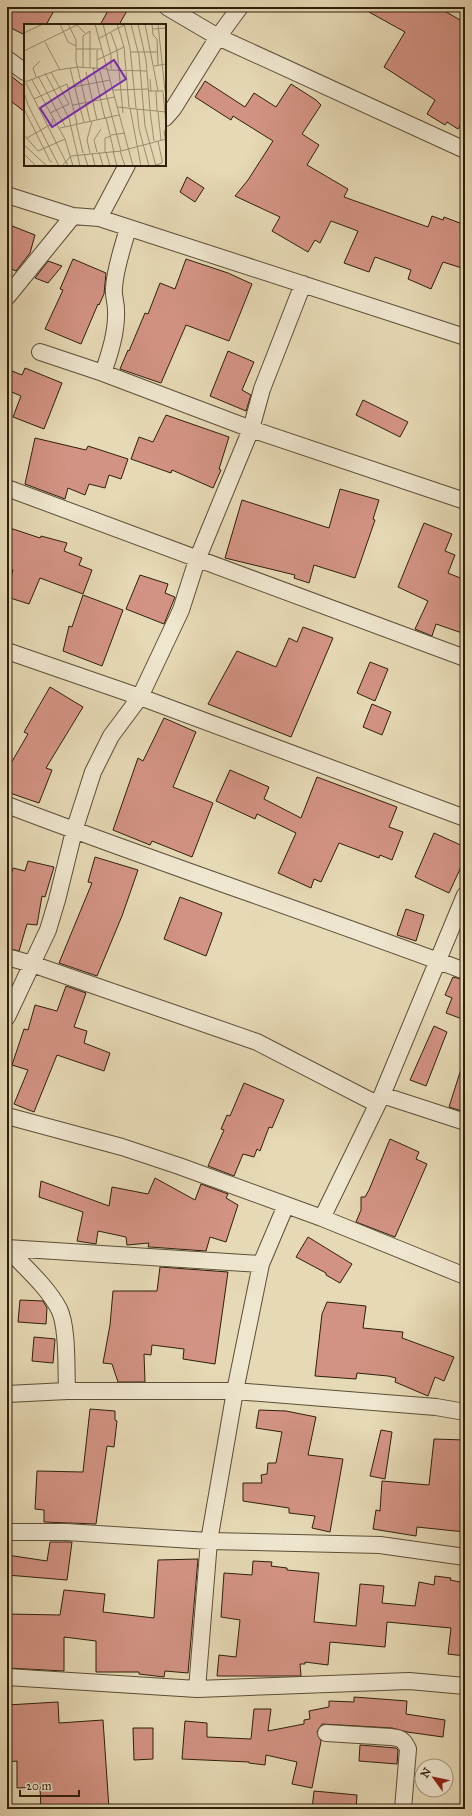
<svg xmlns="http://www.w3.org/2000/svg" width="472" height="1816" font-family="'IM FELL Great Primer',serif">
  <rect width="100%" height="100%" fill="#e6d9b5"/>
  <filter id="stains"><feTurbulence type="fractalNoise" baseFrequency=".005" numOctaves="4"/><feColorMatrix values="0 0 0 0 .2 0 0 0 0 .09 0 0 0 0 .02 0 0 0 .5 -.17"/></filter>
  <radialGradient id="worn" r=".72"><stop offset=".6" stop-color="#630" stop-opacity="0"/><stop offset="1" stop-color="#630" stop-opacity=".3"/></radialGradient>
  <path fill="#d39384" stroke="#2e1f0b" d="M7,7h49l-10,18h-21v10l-18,-9z
    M110,7h19l-10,18h-19z
    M360,7h78l27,16v95l-7,11 -11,-7 -2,3 -18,-11 8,-14 -51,-33 21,-35z
    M7,73l18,14v25l-18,-14z
    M205,81l40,26 9,-14 22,14 15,-23 25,16 5,5 -19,29 17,11 -12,20 41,24 -4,8 84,30 4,-11 11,4 1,-3 21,8v44l-22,-7 -12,27 -23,-10 3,-9 -36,-13 -6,15 -25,-9 14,-32 -27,-10 -11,22 -5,-3 -7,12 -36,-21 8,-14 -45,-21 13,-16 25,-39 -40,-25 -2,4 -36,-23z
    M187,177l17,11 -9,14 -15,-10z
    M7,224l28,11 -5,18 -14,18 -9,-4z
    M73,259l33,14 -2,21 -5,11 -1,-1 -17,40 -36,-15 18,-39 -3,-1z
    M186,259l42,14 24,11 -23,57 -43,-16 -25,58 -41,-14 8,-19 1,1 16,-38 3,1 12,-31 15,6z
    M48,261l14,5 -14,17 -13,-5z
    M228,351l26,11 -12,28 9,5 -5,16 -36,-15z
    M25,368l37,15 -18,46 -31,-12 8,-21 -14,-6v-21l15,6z
    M363,400l45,22 -8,15 -44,-22z
    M166,415l63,22 -10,32 2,1 -8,18 -41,-18 -1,3 -40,-14 8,-22 14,5z
    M35,438l51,12 2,-4 40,13 -7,20 -12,-4 -4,13 -16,-4 -4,11 -17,-7 -3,11 -40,-15z
    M340,489l39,11 -6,19 2,1 -20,58 -41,-13 -5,18 -15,-5 1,-3 -70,-17 17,-58 87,28z
    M424,523l28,11 -7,17 10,4 -7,18 17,7v54l-29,-10 -4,12 -17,-7 13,-28 -30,-14z
    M10,528l30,10 1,-2 26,7 -3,8 18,7 -3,7 13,5 -9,24 -43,-16 -11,26 -22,-7v-8l6,-19 -6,-2v-31z
    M140,575l28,9 -3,9 10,4 -11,27 -38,-15z
    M83,595l40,15 -21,56 -39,-15 6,-25 3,1z
    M303,627l30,11 -42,99 -83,-33 29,-53 39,16 13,-29 8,4z
    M370,662l18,7 -13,32 -18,-8z
    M50,687l33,20 -37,61 6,2 -13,33 -32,-11v-22l21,-36 -4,-2z
    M372,704l19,8 -9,23 -19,-8z
    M164,718l32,14 -23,55 40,16 -21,54 -40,-16 -2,4 -37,-15 25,-72 5,3z
    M230,770l39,17 -5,12 37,19 16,-41 80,30 -8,20 14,5 -11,28 -12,-5 -1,3 -40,-15 -18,39 -7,-3 -3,9 -33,-15 18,-40 -39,-19 -2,5 -39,-18z
    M434,833l31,14v9l-4,11 -12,26 -34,-16z
    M95,857l43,13 -16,46 -25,60 -38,-13 33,-80 -4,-1z
    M28,861l26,6 -9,30 -3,-1 -5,29 -10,-1 -8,27 -12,-3v-59l6,-21 12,3z
    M180,897l42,16 -16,43 -42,-17z
    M406,909l18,6 -8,26 -19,-6z
    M453,977l12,3v40l-19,-7 6,-15 -7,-3z
    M66,986l20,7 -12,34 13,4 -3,12 26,10 -6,18 -47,-16 -23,57 -20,-8 14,-34 -16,-5 12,-36 4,1 7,-25 22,6z
    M434,1026l13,6 -21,54 -16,-6z
    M462,1066l3,1v45l-16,-5z
    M244,1083l40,17 -12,28 -3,-1 -9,24 -3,-2 -3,8 -11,-3 -9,22 -26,-10 16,-36 -3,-1 6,-14 3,1z
    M390,1139l29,13 -3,7 11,5 -32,73 -39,-15 5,-12v-13h4l4,-7z
    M155,1178l40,22 6,-16 27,10 -2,4 12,7 -12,37 -16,-5 -4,14 -56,-4h-2l1,-4 -22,2 -1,-8 -28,-6 -2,13 -19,-3 6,-29 -44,-15 2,-16 68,25 3,-19 36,7z
    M308,1237l44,27 -12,19 -14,-8v-2l-30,-16z
    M160,1267l68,5 -13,92 -32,-5 1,-10 -32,-4 -1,10 -7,-1 1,28h-27l-6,-18 -9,-1 7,-38 3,-34h44z
    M20,1300l23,1 4,7 -1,16 -28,-2z
    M327,1302l39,4 -3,22 40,4 -1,6 52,19 -10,24 -9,-4 -7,19 -33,-14 1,-4 -8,-2 -31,-3 -1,6 -41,-3 7,-62z
    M34,1337l21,2 -2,24 -21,-2z
    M90,1409l25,2v9l2,1 -3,26 -7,-1 -11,78 -52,-2v-12l-9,-1 2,-38 46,1z
    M259,1410l27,1 30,6 -8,38 35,4 -13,73 -18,-4 3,-12 -26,-3v-5l-46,-7v-18h19l-1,-8 6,-1 1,-11h8l6,-31 -26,-4z
    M381,1430l11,2 -7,47 -15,-3z
    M434,1439l31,1v92l-48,-5 -1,9 -43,-7 3,-19 4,1 2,-30 47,4z
    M50,1542h22l-5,38 -60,-5v-20l40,6z
    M198,1559l-10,114 -23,-2 -1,6 -25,-3v-2h-43v-31l-32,-4v34l-57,-3v-54l53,1 4,-25 41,4 -2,18 51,6 4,-58z
    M253,1561l19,1 -1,4 16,2v2l32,3 -5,49 42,4 4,-42 24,2 -2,17 33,3 4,-24 15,3 1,-9 16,2 -1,2 15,3v73l-17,-2 3,-26 -64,-6 -2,25 -55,-5 -2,23 -23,-3v2h-5l1,12h-84l2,-21 17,2 4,-37 -19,-3 3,-44 28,2z
    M354,1697l53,4 -1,13 39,6 -2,17 -36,-5 -15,-4 -70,-4 -5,8 4,9 -9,47 -20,-4 5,-22 -31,-7 -1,10 -16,-2v-1l-67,-3 3,-38 22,2v14l44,2 3,-30h17l-3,22 36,-7v-4l6,-1 -1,-8 20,-4v-6l25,1z
    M58,1702l1,21 44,-3 6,89h-68l-1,-22 -23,1v-27l-10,1v-57z
    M133,1728h20v31l-19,1z
    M360,1745l36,3 2,2 -1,14 -38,-3z
    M314,1791l43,4 -1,14h-44z"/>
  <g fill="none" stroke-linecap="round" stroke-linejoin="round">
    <g stroke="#5c4e36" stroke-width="18">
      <path id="street" d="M167,7l51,30 247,113
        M7,59l18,13
        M165,118l8,-9 45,-72 22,-30
        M7,195l66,21 26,2 366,119
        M99,218l28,-53
        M7,297l66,-81
        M40,352l63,21 148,56 214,72
        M103,373c7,-20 14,-42 13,-63 0,-8 -3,-15 -2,-22 1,-20 9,-41 14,-60
        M7,488l458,170
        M7,651l133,46 325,121
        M7,805c152,58 306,109 458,166
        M7,957l25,7 225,78 120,62
        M7,1017l41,-87 9,-30 17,-69 19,-59 18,-36 29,-39 41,-87 16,-50 54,-131 11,-40 41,-105
        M382,1095l83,27
        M7,1116l115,31 57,19 143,52 143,58
        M322,1218l60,-123 83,-200
        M7,1248l254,16
        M7,1248c17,19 40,38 52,61 9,18 7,60 8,82
        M7,1394l60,-3h168l201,16 29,5
        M7,1532h59l143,9 171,4 85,12
        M7,1677l190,12 212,-8 56,5
        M197,1689l12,-148 26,-150 26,-127 25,-59
        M326,1733l65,4c10,1 13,3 17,12l-5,60"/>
    </g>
    <use href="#street" stroke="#efe6cf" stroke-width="16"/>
  </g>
  <g transform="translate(24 24)">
    <rect width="142" height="142" fill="#e6d9b5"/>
    <path fill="none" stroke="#9c8f71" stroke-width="1" d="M36,0l8,18 8,4M44,0l8,16v21l14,60M52,0l9,9M71,0l38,142M79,0l8,31v14M93,0l7,23 5,60M100,0l6,24 6,60M107,0l8,32 6,70 11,40M114,0l8,36 4,50M121,0l13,67M128,0l1,11 4,4 1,26M134,0l7,67M129,5l13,-1M0,9l19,-9M87,9l6,17 6,63M74,15l28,-15M21,18l15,28M52,25h25M73,26v18M0,27l55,-27M107,28h27M73,36l27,-13M130,42l12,-2M59,43v-31l7,-5v36M69,43l12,52M46,44l9,36M83,46l40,1M76,47l21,80M27,48l18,32M62,48l11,48M21,49l24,45 11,48M14,52l27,50M12,53l-3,-9 7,-7M126,55l1,12M1,58l32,-12 21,-3 29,2M2,59l42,83M44,64l42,-8M89,66l35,-1M124,67h15M132,67l1,20M139,67l3,34M0,68l4,13 31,61M10,75l33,-15 10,39M55,80l5,18M49,81l42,-8M93,83l49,5M106,84l11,58M0,85l26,52 2,1M113,85l2,20 10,37M126,87l4,30M134,88l3,28M26,89l19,-9M82,94l8,34M52,99l7,30M36,104l59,-13M140,106l2,17M0,111l14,16 27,-12 -33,-59M87,111l14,-2M3,114l26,-15 -1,-4M41,115l8,27M134,117l4,19M0,121l23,21M89,127l4,15M96,127l5,15M73,128l-3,-12 7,-11M75,128l4,14M81,128v-14l6,-2M82,128l4,14M66,129l-3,-13 5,-19M68,129l3,13M0,130l12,12M60,130l4,12M38,142l9,-10 50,-5 45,-12M129,142l9,-3v-3"/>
    <path fill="#7b2cbf" fill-opacity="0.15" stroke="#7b2cbf" stroke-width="2" d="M90,36l12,19 -74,48 -12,-19z"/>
    <rect width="142" height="142" fill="none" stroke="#2e1f0b" stroke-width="2"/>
  </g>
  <rect width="472" height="1816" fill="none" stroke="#e6d9b5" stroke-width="24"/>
  <rect x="8" y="8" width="456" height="1800" fill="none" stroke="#2e1f0b" stroke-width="2"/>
  <rect x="12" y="12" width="448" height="1792" fill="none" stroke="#2e1f0b"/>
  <g transform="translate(434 1778) rotate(303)"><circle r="19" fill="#efe6cf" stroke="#a29681"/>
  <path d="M0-3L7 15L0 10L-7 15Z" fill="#8f2418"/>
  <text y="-6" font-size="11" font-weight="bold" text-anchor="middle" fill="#2e1f0b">N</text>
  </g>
  <path d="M20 1790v6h59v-6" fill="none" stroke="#2e1f0b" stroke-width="2"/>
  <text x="26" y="1790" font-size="12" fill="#2e1f0b" stroke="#efe6cf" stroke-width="3" paint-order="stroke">20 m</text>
  <rect width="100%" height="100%" filter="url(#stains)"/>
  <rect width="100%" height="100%" fill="url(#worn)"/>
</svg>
